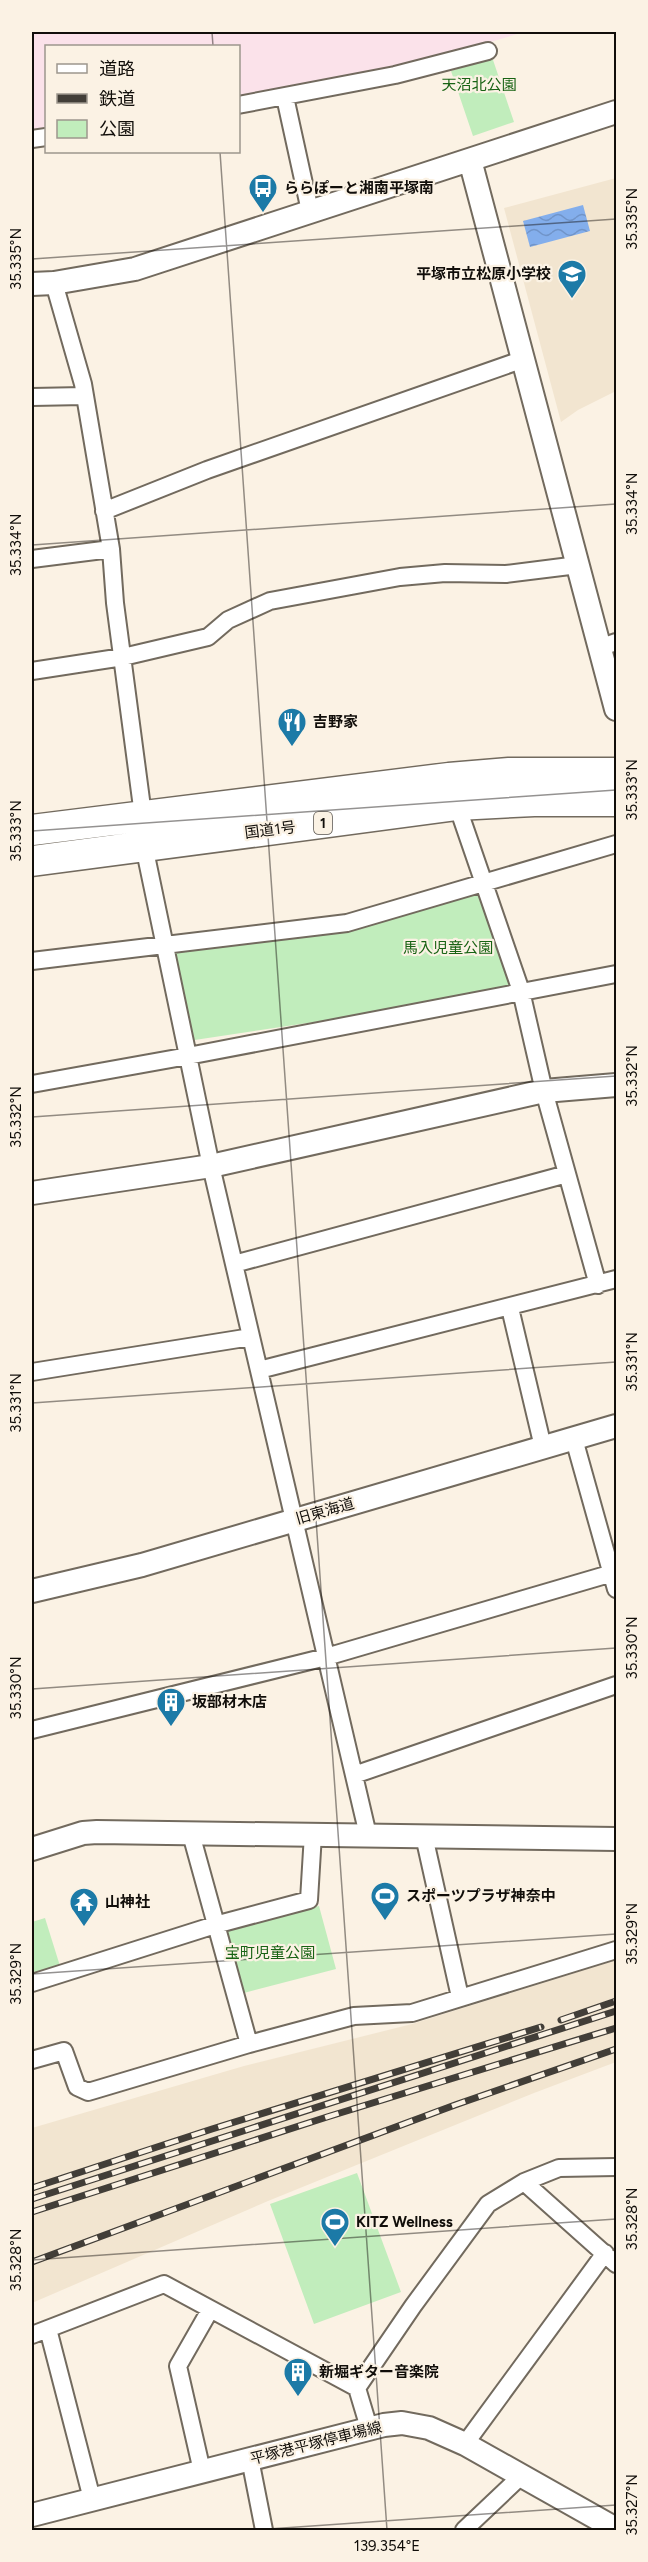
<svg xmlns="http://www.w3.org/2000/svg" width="648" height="2562" font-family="Figtree,'Noto Sans JP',sans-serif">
  <defs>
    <pattern id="water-waves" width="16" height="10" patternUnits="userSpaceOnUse" patternTransform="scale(1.5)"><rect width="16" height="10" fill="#83aeec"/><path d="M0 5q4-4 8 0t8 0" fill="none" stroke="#7094c9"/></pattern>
  </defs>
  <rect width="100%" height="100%" fill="#fbf2e4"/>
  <path fill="#fbe2ea" d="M32,32h492l-90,27 -195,37 -1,-50h-192v82l-14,2z"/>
  <path fill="#f2e5d0" d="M616,178v213l-38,19 -17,12 -57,-214z
    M616,1960v102l-82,31 -266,108 -236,102v-175l212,-62 168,-42z"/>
  <path fill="#c1edbc" d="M492,57l22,65 -41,14 -22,-65z
    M483,882l38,109 -333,50 -16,-93 175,-25z
    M319,1906l17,63 -96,25 -17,-62z
    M45,1918l15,48 -25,8 -3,-11v-41z
    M357,2173l44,119 -87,32 -44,-120z"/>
  <path fill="url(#water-waves)" d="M583,205l7,26 -60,16 -7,-26z"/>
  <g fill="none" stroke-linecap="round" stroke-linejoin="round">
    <g stroke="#726a5e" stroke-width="20">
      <path id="street" d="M285,97l25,114
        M238,105l157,-30 93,-24
        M32,139l14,-2
        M54,283l29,101 28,165 4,54 28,212 1,31 67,320 157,669
        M32,397l52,-1
        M104,511l103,-41 317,-111
        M32,559l79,-10
        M599,648l17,-6
        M32,671l91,-14 85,-20 20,-17 42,-19 130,-24 45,-4 61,1 72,-9
        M457,805l64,186 23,100 54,194
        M32,961l315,-38 269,-79
        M32,1084l156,-28 428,-82
        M234,1264l333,-90
        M510,1308l33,139
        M259,1370l357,-91
        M32,1372l219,-35
        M574,1439l42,150
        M32,1730l294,-73 290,-85
        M354,1775l262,-90
        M191,1834l58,210
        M424,1836l36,161
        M32,1983l183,-58 94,-25 4,-66
        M32,2060l32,-9 13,36 11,5 161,-48 105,-28 58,-3 204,-63
        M524,2182l92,82
        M48,2329l44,170
        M32,2335l132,-51 193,104 12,40
        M357,2388l56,-82 75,-102 36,-22 35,-14 57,-1
        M465,2444l140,-191
        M250,2459l14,71
        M202,2471l-24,-105 32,-56
        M464,2530l57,-54"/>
    </g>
    <g stroke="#726a5e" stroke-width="26">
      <path id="secondary" d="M470,160l146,549
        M32,284l22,-1 81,-14 481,-157
        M32,1193l179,-27 333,-75 72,-6
        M32,1591l110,-26 474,-139
        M32,1849l51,-16 14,-1 519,7
        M32,2515l352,-90 18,-2 27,5 36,16 151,85"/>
    </g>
    <g stroke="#726a5e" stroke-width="33">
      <path id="highway" d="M32,830l417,-52 60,-5h107
        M32,861l425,-56 77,-4h82"/>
    </g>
    <use href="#street" stroke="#fff" stroke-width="16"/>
    <use href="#secondary" stroke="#fff" stroke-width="22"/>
    <use href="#highway" stroke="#fff" stroke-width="30"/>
    <g stroke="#423e38" stroke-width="7">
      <path id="rail" d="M561,2020l55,-19
        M32,2188l180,-59 329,-102
        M32,2199l584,-188
        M32,2212l295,-95 289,-89
        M32,2262l423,-157 161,-56"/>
    </g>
    <use href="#rail" stroke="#fbf2e4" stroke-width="4.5" stroke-dasharray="14" stroke-linecap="butt"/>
  </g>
  <path fill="none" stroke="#110e0a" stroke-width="1.5" stroke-opacity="0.45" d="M212,32l1,14M220,152l167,2378M32,259l584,-40M32,545l584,-41M32,831l584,-41M32,1117l584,-41M32,1403l584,-41M32,1689l584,-41M32,1974l584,-40M32,2260l584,-41M254,2530l362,-25"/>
  <defs>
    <g id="bus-pin" transform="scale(1.5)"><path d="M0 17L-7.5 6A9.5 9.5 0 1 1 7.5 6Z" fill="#1c7aa7" stroke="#fbf2e4"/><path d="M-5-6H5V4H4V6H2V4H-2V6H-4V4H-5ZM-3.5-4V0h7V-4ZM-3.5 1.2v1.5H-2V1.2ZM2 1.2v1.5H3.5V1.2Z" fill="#fff"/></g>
    <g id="school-pin" transform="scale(1.5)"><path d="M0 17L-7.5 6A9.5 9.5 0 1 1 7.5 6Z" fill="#1c7aa7" stroke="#fbf2e4"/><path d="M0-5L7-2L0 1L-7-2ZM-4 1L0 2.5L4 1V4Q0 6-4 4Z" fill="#fff"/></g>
    <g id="restaurant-pin" transform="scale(1.5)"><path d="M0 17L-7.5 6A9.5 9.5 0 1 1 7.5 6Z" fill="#1c7aa7" stroke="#fbf2e4"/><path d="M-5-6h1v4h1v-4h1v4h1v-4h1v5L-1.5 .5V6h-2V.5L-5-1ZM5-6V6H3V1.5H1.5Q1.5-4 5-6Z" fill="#fff"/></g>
    <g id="building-pin" transform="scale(1.5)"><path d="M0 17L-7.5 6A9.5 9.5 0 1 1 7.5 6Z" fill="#1c7aa7" stroke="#fbf2e4"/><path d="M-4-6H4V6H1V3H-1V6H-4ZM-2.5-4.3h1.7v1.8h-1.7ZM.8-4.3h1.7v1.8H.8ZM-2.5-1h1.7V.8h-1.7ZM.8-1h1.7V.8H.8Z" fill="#fff"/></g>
    <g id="stadium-pin" transform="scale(1.5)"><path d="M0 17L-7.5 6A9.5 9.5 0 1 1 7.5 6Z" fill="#1c7aa7" stroke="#fbf2e4"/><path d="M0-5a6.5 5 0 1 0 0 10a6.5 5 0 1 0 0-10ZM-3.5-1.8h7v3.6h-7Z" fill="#fff"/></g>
    <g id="temple-pin" transform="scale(1.5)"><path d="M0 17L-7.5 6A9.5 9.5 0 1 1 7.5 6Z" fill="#1c7aa7" stroke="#fbf2e4"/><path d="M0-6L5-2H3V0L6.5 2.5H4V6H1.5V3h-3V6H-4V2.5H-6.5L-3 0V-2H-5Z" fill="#fff"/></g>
  </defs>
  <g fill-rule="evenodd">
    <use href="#bus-pin" x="263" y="188"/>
    <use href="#school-pin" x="572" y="274"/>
    <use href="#restaurant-pin" x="292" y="722"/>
    <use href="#building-pin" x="171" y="1702"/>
    <use href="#stadium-pin" x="385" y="1896"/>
    <use href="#temple-pin" x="84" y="1902"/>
    <use href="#stadium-pin" x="335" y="2222"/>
    <use href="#building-pin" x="298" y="2372"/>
  </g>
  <g text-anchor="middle" stroke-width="4.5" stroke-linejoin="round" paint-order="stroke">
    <rect fill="#fbf2e4" stroke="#57524b" stroke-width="1.5" x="314" y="812" width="18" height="22" rx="4.5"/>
    <g font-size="14" font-weight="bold" fill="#110e0a">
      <text x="323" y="828">1</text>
    </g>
    <g font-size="15" fill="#186314" stroke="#fbf2e4">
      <text x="479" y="90">天沼北公園</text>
      <text x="448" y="953">馬入児童公園</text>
      <text x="270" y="1958">宝町児童公園</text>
    </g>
    <g font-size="15" font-weight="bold" fill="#110e0a" stroke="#fbf2e4" text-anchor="start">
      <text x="284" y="193">ららぽーと湘南平塚南</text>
      <text x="551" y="279" text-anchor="end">平塚市立松原小学校</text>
      <text x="313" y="727">吉野家</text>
      <text x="192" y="1707">坂部材木店</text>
      <text x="406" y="1901">スポーツプラザ神奈中</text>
      <text x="105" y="1907">山神社</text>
      <text x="356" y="2227">KITZ Wellness</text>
      <text x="319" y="2377">新堀ギター音楽院</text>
    </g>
    <g font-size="15" fill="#110e0a" stroke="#fbf2e4">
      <text transform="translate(270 830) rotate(-7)" y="5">国道1号</text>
      <text transform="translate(325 1511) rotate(-16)" y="5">旧東海道</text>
      <text transform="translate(316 2443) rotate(-14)" y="5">平塚港平塚停車場線</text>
    </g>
  </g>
  <rect width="648" height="2562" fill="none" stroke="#fbf2e4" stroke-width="66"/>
  <rect x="45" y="45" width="195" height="108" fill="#fbf2e4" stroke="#9d978d" stroke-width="1.5"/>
  <rect x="57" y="64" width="30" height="9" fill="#ffffff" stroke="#9d978d" stroke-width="1.5"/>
  <text x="99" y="75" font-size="18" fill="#110e0a">道路</text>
  <rect x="57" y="94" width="30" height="9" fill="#423e38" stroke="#9d978d" stroke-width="1.5"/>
  <text x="99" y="105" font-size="18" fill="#110e0a">鉄道</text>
  <rect x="57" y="120" width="30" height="18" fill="#c1edbc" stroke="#9d978d" stroke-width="1.5"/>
  <text x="99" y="135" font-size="18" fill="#110e0a">公園</text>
  <rect x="33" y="33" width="582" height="2496" fill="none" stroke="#110e0a" stroke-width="2"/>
  <g font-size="15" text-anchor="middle" fill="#110e0a">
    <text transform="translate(632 219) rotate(-90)" y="5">35.335°N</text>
    <text transform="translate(16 259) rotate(-90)" y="5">35.335°N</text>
    <text transform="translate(632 504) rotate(-90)" y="5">35.334°N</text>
    <text transform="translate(16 545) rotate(-90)" y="5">35.334°N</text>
    <text transform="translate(632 790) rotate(-90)" y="5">35.333°N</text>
    <text transform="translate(16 831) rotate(-90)" y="5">35.333°N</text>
    <text transform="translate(632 1076) rotate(-90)" y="5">35.332°N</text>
    <text transform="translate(16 1117) rotate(-90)" y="5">35.332°N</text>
    <text transform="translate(632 1362) rotate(-90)" y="5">35.331°N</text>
    <text transform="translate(16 1403) rotate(-90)" y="5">35.331°N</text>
    <text transform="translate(632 1648) rotate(-90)" y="5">35.330°N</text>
    <text transform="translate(16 1688) rotate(-90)" y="5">35.330°N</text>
    <text transform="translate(632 1934) rotate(-90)" y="5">35.329°N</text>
    <text transform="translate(16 1974) rotate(-90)" y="5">35.329°N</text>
    <text transform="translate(632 2219) rotate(-90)" y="5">35.328°N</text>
    <text transform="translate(16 2260) rotate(-90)" y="5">35.328°N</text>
    <text transform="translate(632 2505) rotate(-90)" y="5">35.327°N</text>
    <text x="387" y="2551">139.354°E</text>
  </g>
</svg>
